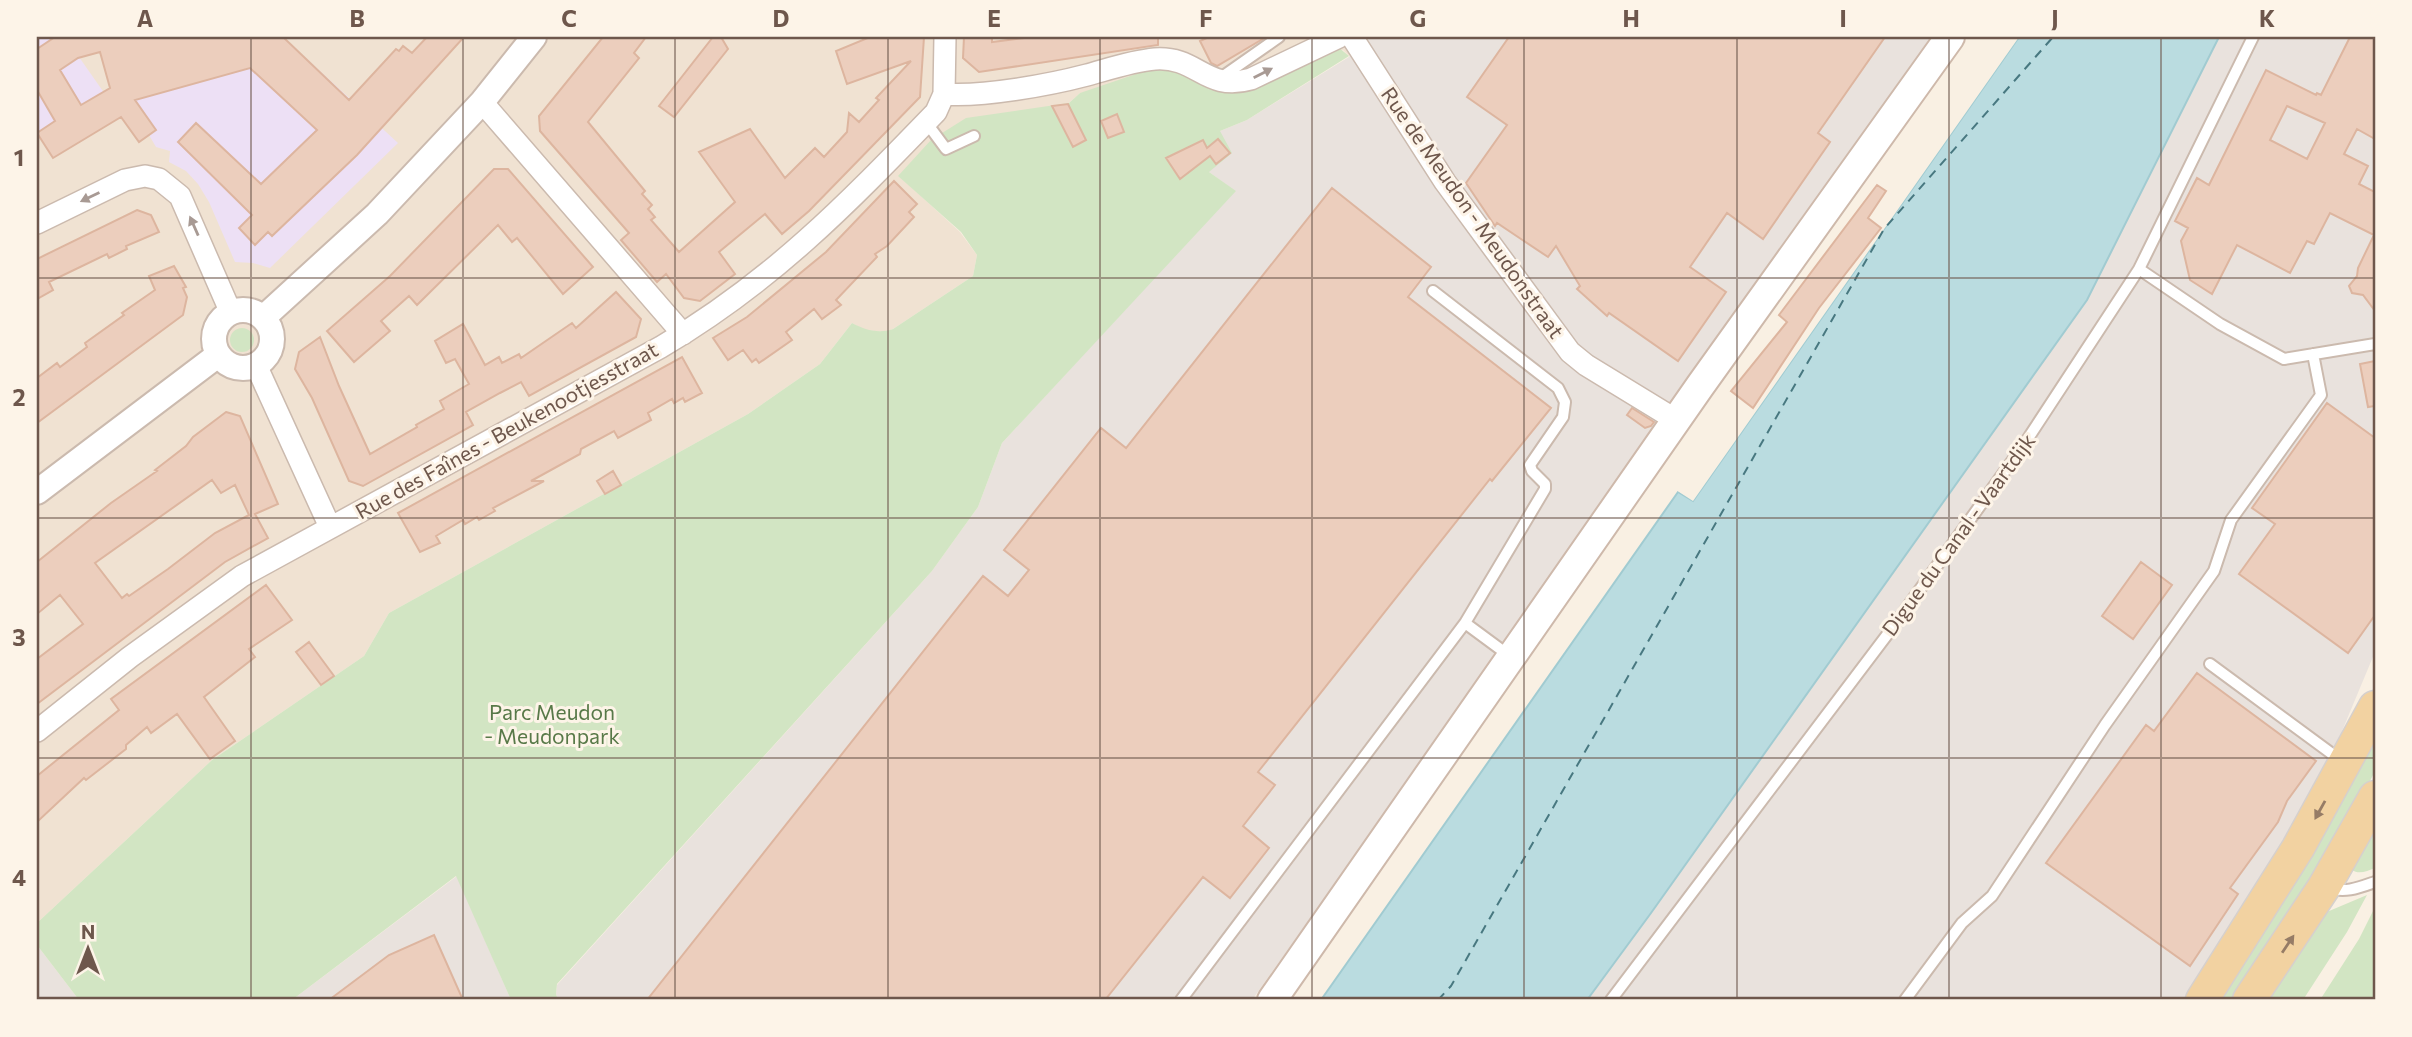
<svg xmlns="http://www.w3.org/2000/svg" width="2412" height="1037" font-family="Commissioner,sans-serif">
  <rect width="100%" height="100%" fill="#f9f0e3"/>
  <path fill="#f0e2d2" d="M37,37h1326l-14,19 -6,-6 -97,36 -166,7 -11,10 -20,3 -150,70 61,56 17,23 -4,21 -80,53 -8,3 -21,-2 -12,-7 -32,41 -72,50 -359,199 -25,43 -152,104 -175,163z"/>
  <path fill="#e9e2dd" d="M1363,37h576l-687,963h-694l-2,-6 1,-9 375,-414 46,-64 24,-64 233,-252 -26,-19 11,-41 27,-11 102,-63z
    M2219,37h156v615l-71,170 -118,178h-599l64,-87 436,-613z
    M457,876l54,124h-219z
    M37,945l42,55h-42z"/>
  <path fill="#ede0f5" d="M37,37h28l56,80 -68,41 -16,-25z
    M192,37h91l115,106 -128,125 -17,-5 -18,-1 -26,-60 -11,-18 -12,-13 -17,-9 1,-11 -14,-4 -7,-12 7,-5 -46,-40 -6,-26 16,-8z"/>
  <path fill="#d2e5c3" d="M1338,47l11,9 -102,64 -27,11 12,22 -23,19 27,19 -234,252 -24,64 -46,64 -375,413 -1,10 2,6h-47l-55,-124 -164,124h-213l-42,-55v-22l175,-163 152,-104 25,-43 359,-199 72,-50 32,-41c13,7 27,11 41,6l80,-53 4,-21 -16,-23 -63,-56 33,-36 35,-22 103,-15 11,-10 65,-22 25,-4 39,16z
    M230 340a12 12 0 1 1 24 0a12 12 0 1 1-24 0Z
    M2375,726v45l-11,22 -126,207h-26z
    M2375,817v51c-8,3 -16,7 -23,2z
    M2367,895l-20,37 -44,68h-39l58,-86z
    M2375,907v93h-55l39,-61z"/>
  <path fill="#badce0" stroke="#a1cbd1" stroke-width="2" d="M2019,37h200l-132,263 -436,613 -64,87h-266l357,-508 15,9z"/>
  <path fill="#f9f0e3" d="M2015,37h4l-326,464 -17,-11 4,-1 12,8z"/>
  <g fill="none" stroke-linecap="round" stroke-linejoin="round">
    <path stroke="#487880" stroke-width="2" stroke-dasharray="9 7" stroke-linecap="butt" d="M1438,1000l13,-14 433,-757 169,-192"/>
  </g>
  <path fill="#eccebd" stroke="#ddb59f" stroke-width="2" fill-rule="evenodd" d="M55,37h228l66,63 47,-51 3,2 4,-5 9,7 15,-16h37l-107,118 -85,81 -4,-4 -13,13 -16,-17 13,-13 -74,-73 18,-19 65,61 56,-54 -67,-62 -115,32 21,30 -17,12 -18,-25 -68,41 -16,-25 18,-12 -18,-31v-41zM100,52l10,36 -29,17 -21,-35 18,-12z
    M603,37h43l-12,16 5,5 -51,64 57,69 -3,3 10,11 -4,4 7,8 -4,3 28,32 56,-50 -36,-50 51,-23 35,49 30,-30 9,9 23,-25 2,-19 10,9 20,-22 -3,-2 35,-37 -64,23 -11,-33 34,-14h54l-4,60 -111,114 -27,23 -17,-20 -46,38 16,22 -35,27 -16,-3 -18,-24 -9,8 -36,-42 8,-7 -89,-102 -1,-15z
    M713,37h8l7,12 -54,68 -15,-11z
    M964,37h28v5l41,-5h125v8l-179,27 -16,-14z
    M1209,37h57l-49,29 -6,-3 -11,-22z
    M1509,37h376l-67,96 12,9 -67,97 -36,-26 -37,54 36,25 -48,69 -69,-48 -2,3 -30,-27 3,-3 -24,-40 -8,11 -51,-34 -2,3 -29,-43 41,-58 -40,-28z
    M2350,37h25v102l-18,-10 -13,25 24,12 -9,18 16,8v119l-12,-16 -11,-2 -3,-7 8,-10 1,-8 16,-33 -44,-22 -16,31 -7,-3 -17,32 -53,-28 -25,49 -22,-14 -9,-39 7,-13 -13,-7 22,-43 12,7 57,-115 50,25 1,-2 4,2zM2287,106l38,17 -18,36 -37,-19z
    M1068,104l18,36 -13,7 -21,-41z
    M1117,114l7,18 -16,6 -7,-17z
    M1218,139l12,14 -14,11 -6,-8 -30,23 -14,-21 37,-18 4,8z
    M494,169h14l85,98 -30,27 -46,-56 -5,4 -14,-17 -81,80 -8,-9 -28,25 9,10 -36,31 -27,-31 63,-55z
    M894,181l23,23 -8,8 5,5 -27,29 -12,8 2,3 -41,43 5,5 -19,14 -8,-10 -28,23 6,8 -33,23 -3,-4 -4,3 -9,-12 -15,10 -15,-22 34,-21 79,-65z
    M1877,185l9,6 -18,27 13,10 -62,80 -66,100 -22,-17 56,-69 -8,-7z
    M1332,188l99,79 -23,30 143,111 -59,73 -2,-2 -232,293 17,13 -32,41 26,22 -39,50 -27,-21 -98,123h-458l336,-424 25,20 21,-26 -25,-20 97,-122 25,20z
    M137,210l14,5 8,17 -33,14 1,3 -18,9 -2,-4 -58,28 4,8 -16,9v-40z
    M174,266l12,21 -3,1 4,9 -4,18 -146,108v-45l20,-15 3,4 27,-20 -2,-4 39,-28 -2,-2 33,-23 -6,-14z
    M616,292l25,27 -5,18 -107,59 -8,-14 -21,11 -34,19 7,13 -110,61 -14,-5 -37,-83 -17,-29 4,-17 21,-15 19,49 31,68 47,-27 -1,-2 28,-16 -4,-8 29,-17 -14,-25 -9,4 -11,-22 28,-17 22,41 14,-8 3,6 17,-9 2,4 51,-35 4,5z
    M682,357l20,36 -17,9 -2,-4 -9,5 -2,-4 -24,14 3,7 -33,18 -4,-7 -33,18 -1,5 -49,27h13l-51,27 2,3 -16,9 -2,-3 -12,7 -2,-4 -27,16 4,7 -20,9 -22,-39z
    M2375,361v45l-7,1 -8,-43z
    M2327,403l48,35v177l-27,38 -109,-79 36,-50 -23,-16z
    M1632,408l22,14 -3,4 -6,2 -18,-13z
    M226,412l14,4 38,88 -23,10 13,24 -43,24 -188,142v-45l46,-35 -23,-29 -23,19v-52l74,-59 46,-32 -2,-1 31,-24 7,-9zM212,480l9,13 14,-8 14,30 -34,18 -47,36 -39,27 -2,-2 -5,4 -27,-35z
    M613,471l8,14 -16,9 -8,-13z
    M2141,562l31,23 -39,54 -31,-23z
    M266,585l26,35 -43,29 6,8 -51,40 31,44 -25,18 -33,-45 -26,19 -4,-6 -21,18v4l-40,31 -2,-2 -47,44v-46l82,-66 -8,-11z
    M309,642l25,34 -13,9 -25,-33z
    M2197,673l119,88 -29,40 -9,21 -48,66 8,6 -48,72 -144,-103 100,-138 8,6z
    M434,935l29,65h-134l60,-45z"/>
  <g fill="none" stroke-linecap="round" stroke-linejoin="round">
    <g stroke="#cbbaae" stroke-width="14">
      <path id="service" d="M1219,79l60,-42
        M926,122l20,27 28,-13
        M2139,269l81,55 64,35 91,-15
        M1465,623l46,34
        M2210,664l133,98
        M2328,888c18,5 30,0 47,-6
        M1181,1000l284,-377 80,-134v-5l-13,-13 -2,-6 33,-48 2,-15 -7,-14 -125,-97
        M1611,1000l282,-373 132,-184 114,-174 114,-232
        M1905,1000l57,-77 30,-27 113,-171 109,-154 17,-51 90,-125 -8,-41"/>
    </g>
    <g stroke="#cbbaae" stroke-width="24">
      <path id="minor" d="M1352,37l93,145 125,170 16,13 90,55
        M944,94c39,3 105,-9 143,-19 22,-6 45,-14 68,-16 43,-3 50,33 96,20l88,-42
        M482,102l201,232
        M37,223l88,-43 20,-4 14,3 21,17 51,117
        M256,365l74,162
        M37,731l93,-74 112,-81 419,-229c112,-66 186,-143 275,-235l8,-18 1,-57"/>
    </g>
    <g stroke="#cbbaae" stroke-width="28">
      <path id="tertiary" d="M214 339a29 29 0 1 1 58 0a29 29 0 1 1-58 0Z
        M263,318l114,-104 105,-112 52,-65
        M37,492l181,-137"/>
    </g>
    <g stroke="#ceb9ab" stroke-width="32">
      <path id="secondary" d="M1272,1000l428,-614 250,-349"/>
    </g>
    <g stroke="#d6d0cd" stroke-width="35">
      <path id="primary" d="M2202,1000l96,-152 77,-141
        M2249,1000l75,-113 51,-90"/>
    </g>
    <use href="#service" stroke="#fff" stroke-width="10"/>
    <use href="#minor" stroke="#fff" stroke-width="21"/>
    <use href="#tertiary" stroke="#fff" stroke-width="24"/>
    <use href="#secondary" stroke="#fff" stroke-width="28"/>
    <use href="#primary" stroke="#f2d2a1" stroke-width="32"/>
  </g>
  <defs><path id="oneway-solid" d="M-6-.8H1V-3.2L6.5 0L1 3.2V.8H-6Z" transform="scale(1.75)"/></defs>
  <g fill="#a89a94">
    <use href="#oneway-solid" transform="translate(1263 73) rotate(-27)"/>
    <use href="#oneway-solid" transform="translate(90 197) rotate(154)"/>
    <use href="#oneway-solid" transform="translate(194 226) rotate(-114)"/>
  </g>
  <g fill="#967c66">
    <use href="#oneway-solid" transform="translate(2320 810) rotate(119)"/>
    <use href="#oneway-solid" transform="translate(2288 944) rotate(-56)"/>
  </g>
  <path fill="none" stroke="#6e574c" stroke-width="2" stroke-opacity="0.55" d="M251,37v963M463,37v963M675,37v963M888,37v963M1100,37v963M1312,37v963M1524,37v963M1737,37v963M1949,37v963M2161,37v963M37,278h2338M37,518h2338M37,758h2338"/>
  <g text-anchor="middle" stroke-width="6" stroke-linejoin="round" paint-order="stroke">
    <g font-size="21" fill="#6e574c" stroke="#fdf4e8">
      <text transform="translate(1472 213) rotate(55)" y="7">Rue de Meudon - Meudonstraat</text>
      <text transform="translate(507 431) rotate(-29)" y="7">Rue des Faînes - Beukenootjesstraat</text>
      <text transform="translate(1959 535) rotate(-54)" y="7">Digue du Canal - Vaartdijk</text>
    </g>
    <g font-size="21" fill="#587948" stroke="#fdf4e8">
      <text x="552" y="720">Parc Meudon<tspan x="552" dy="24">- Meudonpark</tspan></text>
    </g>
  </g>
  <rect width="2412" height="1037" fill="none" stroke="#fdf4e8" stroke-width="77"/>
  <g transform="translate(88 949)" stroke="#fdf4e8" stroke-width="5" paint-order="stroke">
  <path d="M0-5L12 26L0 18L-12 26Z" fill="#6e574c"/>
  <text y="-10" font-size="19" font-weight="bold" text-anchor="middle" fill="#6e574c">N</text>
  </g>
  <rect x="38" y="38" width="2336" height="960" fill="none" stroke="#6e574c" stroke-width="2.5"/>
  <g font-size="23" text-anchor="middle" font-weight="bold" fill="#6e574c">
    <text x="145" y="27">A</text>
    <text x="357" y="27">B</text>
    <text x="569" y="27">C</text>
    <text x="781" y="27">D</text>
    <text x="994" y="27">E</text>
    <text x="1206" y="27">F</text>
    <text x="1418" y="27">G</text>
    <text x="1631" y="27">H</text>
    <text x="1843" y="27">I</text>
    <text x="2055" y="27">J</text>
    <text x="2267" y="27">K</text>
    <text x="19" y="166">1</text>
    <text x="19" y="406">2</text>
    <text x="19" y="646">3</text>
    <text x="19" y="886">4</text>
  </g>
</svg>
